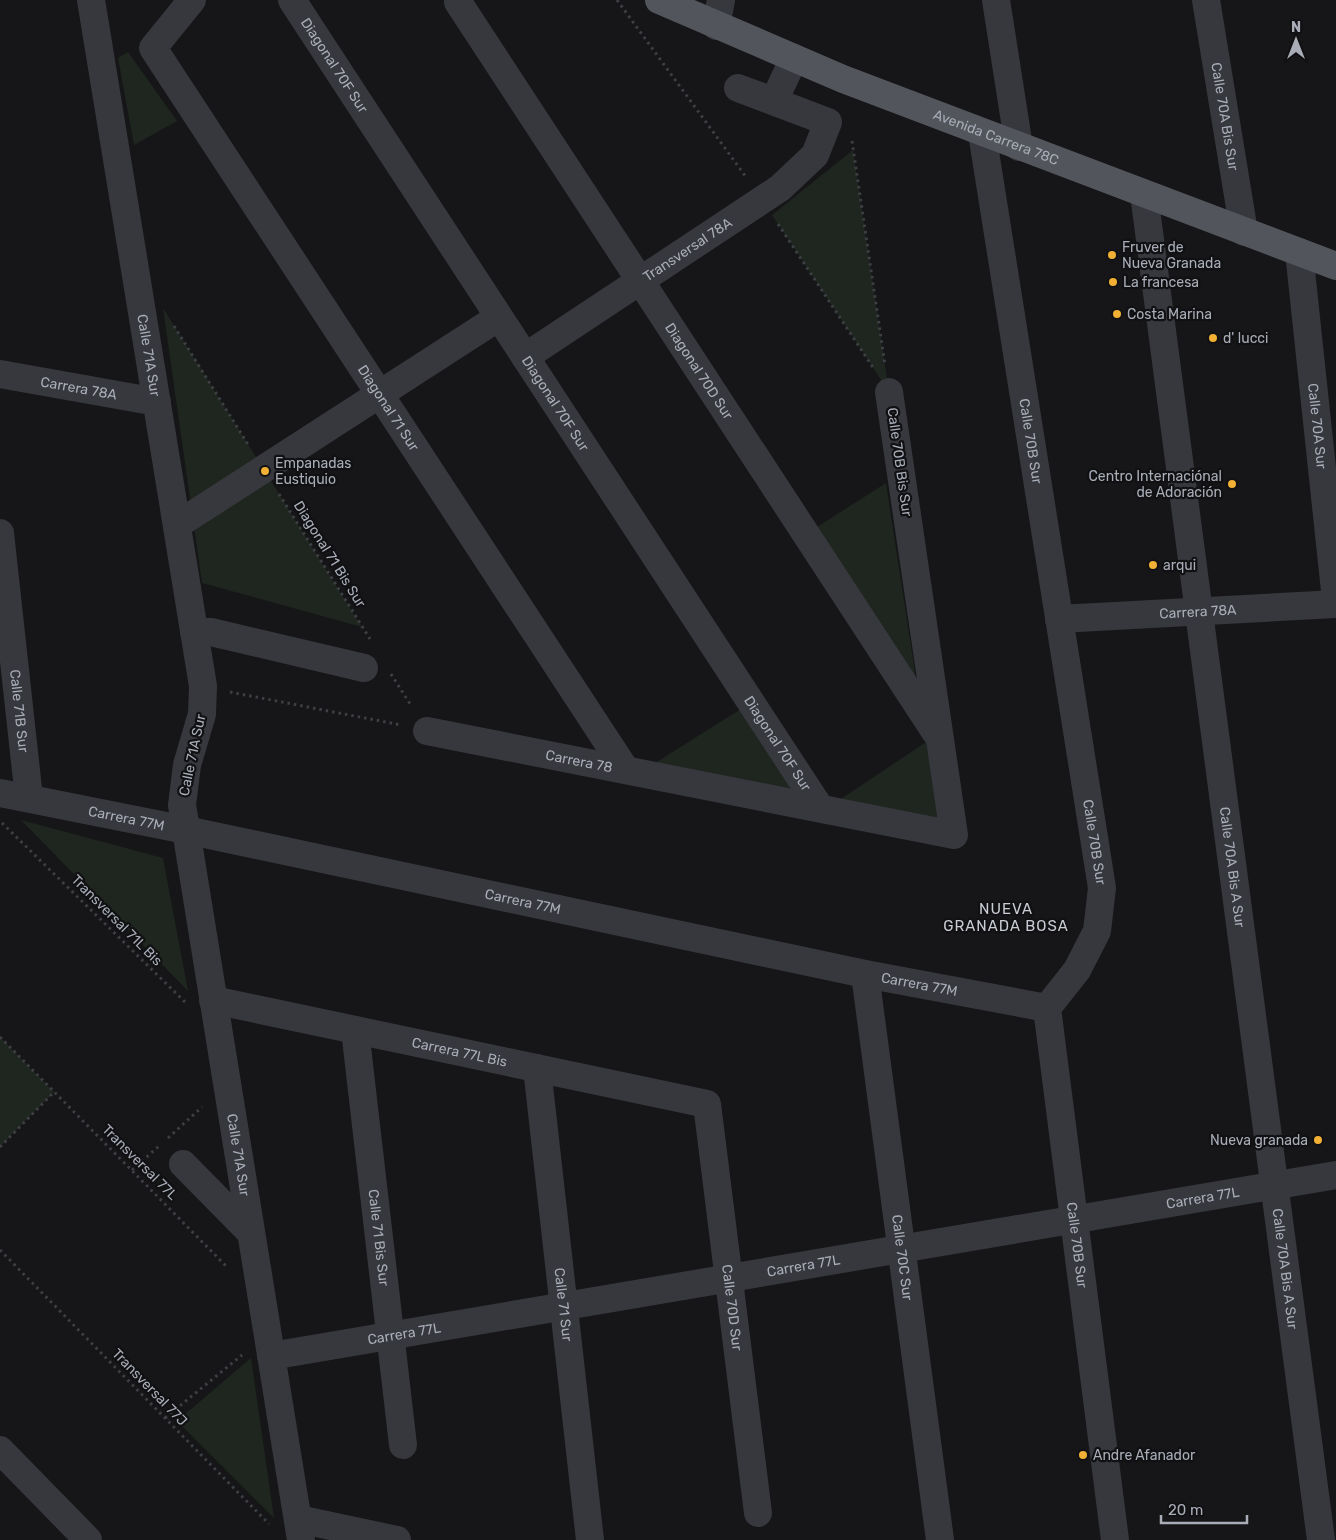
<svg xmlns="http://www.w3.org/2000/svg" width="1336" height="1540" font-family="Rubik,sans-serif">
  <rect width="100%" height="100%" fill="#161618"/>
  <path fill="#1e261f" d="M128,52l49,69 -43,24 -16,-87z
    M853,150l36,242 -117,-177z
    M163,308l199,319 -160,-44z
    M886,483l32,209 -101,-165z
    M744,707l57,89 -146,-33z
    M926,742l15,78 -100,-21z
    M21,820l142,38 25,133z
    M0,1037l54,55 -54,55z
    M251,1358l23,160 -97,-97z"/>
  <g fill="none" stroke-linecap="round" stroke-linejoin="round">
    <path stroke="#3d3f44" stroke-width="3" stroke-dasharray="2.5 4" stroke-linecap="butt" d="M617,0l129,177
      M852,141l33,224
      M778,224l96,145
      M174,326l75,120
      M279,494l91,145
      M391,674l21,33
      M230,692l171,33
      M2,823l183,179
      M0,1037l228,231
      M168,1138l34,-31
      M0,1147l54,-55
      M132,1170l27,-24
      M0,1250l269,274
      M165,1418l77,-63"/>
    <g stroke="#37383d" stroke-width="28">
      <path id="s1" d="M91,0l112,686 -1,28 -15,51 -5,40 4,25 115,710"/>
      <path id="s2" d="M192,0l-39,48 472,721"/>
      <path id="s3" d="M292,0l528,808"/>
      <path d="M996,0l23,147"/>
      <path id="s4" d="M1206,0l38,232"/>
      <path id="s5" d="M458,2l478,731"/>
      <path d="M716,26l5,-26"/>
      <path d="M774,101l20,-43"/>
      <path id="s6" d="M982,133l120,755 -5,43 -20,39 -30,38 68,532"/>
      <path id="s7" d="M1144,194l177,1346"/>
      <path id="s8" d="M1299,252l37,348"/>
      <path id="s9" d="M525,357l255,-169 35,-33 13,-33 -90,-34"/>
      <path id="s10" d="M0,374l157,28"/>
      <path d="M177,525l322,-208"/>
      <path id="s11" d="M0,533l29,265"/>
      <path id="s12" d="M1059,619l277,-15"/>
      <path d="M194,632h17l153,36"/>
      <path id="s13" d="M427,731l527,104 -65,-443"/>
      <path id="s14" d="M0,793l186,37 679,144 182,34"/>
      <path id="s15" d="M865,974l75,566"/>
      <path id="s16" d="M213,1000l494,104 51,409"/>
      <path id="s17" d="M355,1030l48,415"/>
      <path id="s18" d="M537,1068l53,472"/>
      <path d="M183,1164l68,69"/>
      <path id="s19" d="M271,1356l1065,-181"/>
      <path d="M0,1450l88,90"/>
      <path d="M298,1519l99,21"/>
    </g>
    <path stroke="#53555c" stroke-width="28" id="s20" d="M659,0l184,79 493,187"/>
  </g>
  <g fill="#f2b134" stroke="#111113" stroke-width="2">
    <circle cx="1112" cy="255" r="5"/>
    <circle cx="1113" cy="282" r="5"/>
    <circle cx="1117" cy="314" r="5"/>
    <circle cx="1213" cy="338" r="5"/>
    <circle cx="265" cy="471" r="5"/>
    <circle cx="1232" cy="484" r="5"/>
    <circle cx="1153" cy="565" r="5"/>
    <circle cx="1318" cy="1140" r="5"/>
    <circle cx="1083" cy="1455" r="5"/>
  </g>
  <g text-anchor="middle" stroke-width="4.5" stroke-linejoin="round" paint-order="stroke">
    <g font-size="14" fill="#a8adb8" stroke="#111113">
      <text dy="5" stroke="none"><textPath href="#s3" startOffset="78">Diagonal 70F Sur</textPath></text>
      <text dy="5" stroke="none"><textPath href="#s4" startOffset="118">Calle 70A Bis Sur</textPath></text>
      <text dy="5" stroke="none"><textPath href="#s20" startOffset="364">Avenida Carrera 78C</textPath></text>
      <text dy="5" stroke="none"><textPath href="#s9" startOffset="195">Transversal 78A</textPath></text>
      <text dy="5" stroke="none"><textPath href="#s1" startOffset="360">Calle 71A Sur</textPath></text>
      <text dy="5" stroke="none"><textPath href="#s5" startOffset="441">Diagonal 70D Sur</textPath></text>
      <text dy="5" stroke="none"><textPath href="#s10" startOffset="80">Carrera 78A</textPath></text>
      <text dy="5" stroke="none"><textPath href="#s3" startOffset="482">Diagonal 70F Sur</textPath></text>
      <text dy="5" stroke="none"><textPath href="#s2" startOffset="492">Diagonal 71 Sur</textPath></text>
      <text dy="5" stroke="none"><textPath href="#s8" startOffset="175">Calle 70A Sur</textPath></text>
      <text dy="5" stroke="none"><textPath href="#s6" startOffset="312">Calle 70B Sur</textPath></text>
      <text transform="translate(900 462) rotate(82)" y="5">Calle 70B Bis Sur</text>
      <text transform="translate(330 554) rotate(58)" y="5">Diagonal 71 Bis Sur</text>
      <text dy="5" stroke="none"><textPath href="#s12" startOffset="139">Carrera 78A</textPath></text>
      <text dy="5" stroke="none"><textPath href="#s11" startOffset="179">Calle 71B Sur</textPath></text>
      <text dy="5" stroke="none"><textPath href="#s3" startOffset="888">Diagonal 70F Sur</textPath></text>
      <text transform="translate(192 755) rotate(-78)" y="5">Calle 71A Sur</text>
      <text dy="5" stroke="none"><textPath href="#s13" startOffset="155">Carrera 78</textPath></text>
      <text dy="5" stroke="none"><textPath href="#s14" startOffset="129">Carrera 77M</textPath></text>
      <text dy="5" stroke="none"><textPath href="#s6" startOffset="718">Calle 70B Sur</textPath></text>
      <text dy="5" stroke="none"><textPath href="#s7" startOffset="679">Calle 70A Bis A Sur</textPath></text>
      <text dy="5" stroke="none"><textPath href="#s14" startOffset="534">Carrera 77M</textPath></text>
      <text transform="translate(117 920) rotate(45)" y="5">Transversal 71L Bis</text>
      <text dy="5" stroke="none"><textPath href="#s14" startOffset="939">Carrera 77M</textPath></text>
      <text dy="5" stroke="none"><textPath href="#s16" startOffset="252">Carrera 77L Bis</textPath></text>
      <text dy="5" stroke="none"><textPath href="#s1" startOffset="1171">Calle 71A Sur</textPath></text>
      <text transform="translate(140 1162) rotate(45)" y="5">Transversal 77L</text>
      <text dy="5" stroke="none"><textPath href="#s19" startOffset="945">Carrera 77L</textPath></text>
      <text dy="5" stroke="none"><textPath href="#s17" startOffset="209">Calle 71 Bis Sur</textPath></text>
      <text dy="5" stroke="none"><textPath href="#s6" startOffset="1139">Calle 70B Sur</textPath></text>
      <text dy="5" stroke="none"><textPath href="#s15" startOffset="286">Calle 70C Sur</textPath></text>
      <text dy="5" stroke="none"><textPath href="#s19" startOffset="540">Carrera 77L</textPath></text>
      <text dy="5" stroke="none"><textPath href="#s7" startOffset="1084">Calle 70A Bis A Sur</textPath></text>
      <text dy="5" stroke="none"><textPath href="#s18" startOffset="238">Calle 71 Sur</textPath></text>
      <text dy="5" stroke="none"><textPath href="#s16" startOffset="710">Calle 70D Sur</textPath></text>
      <text dy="5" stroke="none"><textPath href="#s19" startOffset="135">Carrera 77L</textPath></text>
      <text transform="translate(150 1387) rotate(46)" y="5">Transversal 77J</text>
    </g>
    <g font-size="14" fill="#a8adb8" stroke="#111113" text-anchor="start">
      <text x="1122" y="252">Fruver de<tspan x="1122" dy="16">Nueva Granada</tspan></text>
      <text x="1123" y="287">La francesa</text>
      <text x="1127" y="319">Costa Marina</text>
      <text x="1223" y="343">d' lucci</text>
      <text x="275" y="468">Empanadas<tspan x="275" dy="16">Eustiquio</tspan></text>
      <text x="1222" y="481" text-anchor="end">Centro Internaciónal<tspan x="1222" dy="16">de Adoración</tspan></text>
      <text x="1163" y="570">arqui</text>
      <text x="1308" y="1145" text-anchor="end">Nueva granada</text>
      <text x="1093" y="1460">Andre Afanador</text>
    </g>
    <g font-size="15" letter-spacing="1" fill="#c9ccd4" stroke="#111113">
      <text x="1006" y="914">NUEVA<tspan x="1006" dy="17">GRANADA BOSA</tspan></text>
    </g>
  </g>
  <g transform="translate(1296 40)" stroke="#111113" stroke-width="4" paint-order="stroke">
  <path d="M0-4L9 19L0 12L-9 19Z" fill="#a8adb8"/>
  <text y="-8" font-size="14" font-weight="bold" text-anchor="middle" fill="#a8adb8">N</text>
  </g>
  <path d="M1161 1515v8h86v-8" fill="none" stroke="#a8adb8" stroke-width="2.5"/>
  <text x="1168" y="1515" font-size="15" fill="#a8adb8" stroke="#111113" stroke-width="4" paint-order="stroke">20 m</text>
</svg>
